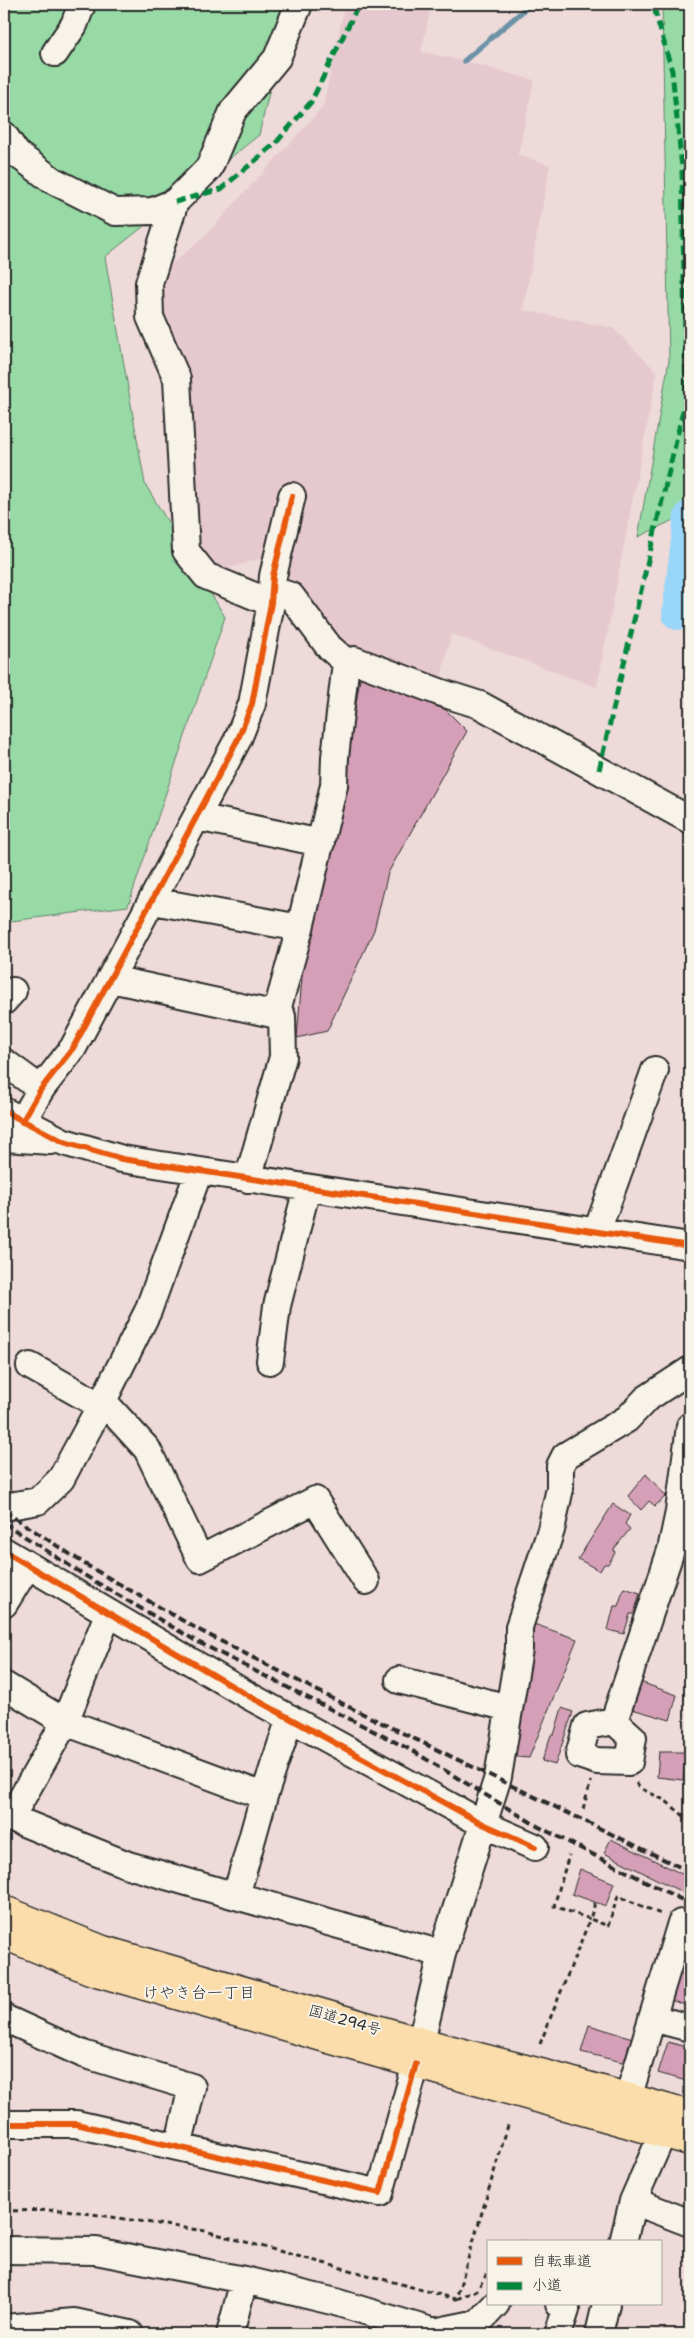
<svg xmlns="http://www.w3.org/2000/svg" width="694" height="2338" font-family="'Shantell Sans','Klee One',sans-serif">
  <rect width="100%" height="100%" fill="#eddad9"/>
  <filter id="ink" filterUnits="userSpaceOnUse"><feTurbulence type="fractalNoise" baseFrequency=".02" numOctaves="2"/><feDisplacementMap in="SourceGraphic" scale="10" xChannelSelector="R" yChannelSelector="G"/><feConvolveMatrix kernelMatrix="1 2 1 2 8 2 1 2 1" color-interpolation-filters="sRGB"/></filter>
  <g filter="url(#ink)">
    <path fill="#e6c9cf" d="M345,4h87l-11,48 43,9 70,19 -16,75 32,10 -27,145 90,18 44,44 -60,315 -146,-53 -10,44 -98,-33 -51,-63 -34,-23 -52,17 -20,-25 -9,-172 -28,-96 55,-46 119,-130z"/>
    <path fill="#97daa6" stroke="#618268" d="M4,4h286l-31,131 -154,122 40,227 80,133 -97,289 -124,16z
      M662,4h28v508l-52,25 31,-177z"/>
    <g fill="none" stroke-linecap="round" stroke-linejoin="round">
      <path stroke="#6d92a7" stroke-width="5.5" d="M464,61l67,-57"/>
      <path stroke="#99d6fa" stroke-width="32" d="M678,614l12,-98"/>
    </g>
    <path fill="#d5a0b7" stroke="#2b2b2b" d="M361,672l8,6 77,32 21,21 -79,142 -14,57 -47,101 -30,7 8,-97 39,-162z
      M646,1474l20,22 -11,10 -6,-5 -8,9 -13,-14z
      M613,1504l17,11 -5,9 5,5 -16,20 1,4 -7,11h-4l-4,7 -22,-12z
      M690,1541v17l-5,-2z
      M624,1588l16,5 -6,21h-4l-6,20 -16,-4 6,-24h4z
      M531,1623l46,16 -48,119 -23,-2z
      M640,1682l37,13 -7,25 -38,-11z
      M562,1708l11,4 -18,53 -13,-4 9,-26h3z
      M659,1752h27l-3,28 -26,-3z
      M611,1839l79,39v18l-86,-43z
      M580,1869l34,14 -8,23 -34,-12z
      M690,1956v15l-6,-2z
      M680,1974l10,4v29l-19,-7z
      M589,2025l47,14 -6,25 -49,-12z
      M668,2042l22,6v34l-32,-9z"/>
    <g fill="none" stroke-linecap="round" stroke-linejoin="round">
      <g stroke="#2b2b2b" stroke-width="30">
        <path id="minor" d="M55,53l19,-28 8,-21
          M4,135l13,19 35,26 63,32 38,-1 22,-9 34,-34 24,-57 44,-53 22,-54
          M175,202l-26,81 1,34 27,62 9,172 20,25 65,27
          M272,590l19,6 38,51 17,15 8,-2 88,33 38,12 210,115
          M197,817l124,26
          M153,901l147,27
          M111,979l171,37 1,41 -35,122
          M4,1001l9,-10
          M276,1014l24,-86 34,-143 1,-28 11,-95
          M4,1062l37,27
          M4,1111l60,31 58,17 568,87
          M22,1122l19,-33 32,-41 165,-309 14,-35 19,-101 2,-27 19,-80
          M4,1138l47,3
          M597,1231l58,-161
          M270,1361l7,-55 30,-118
          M30,1366l71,40
          M103,1401l44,48 53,110 115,-59 51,81
          M4,1507l34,-6 23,-22 42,-78 45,-90 51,-140
          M4,1551l245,145 234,128 52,23
          M4,1604l24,-39
          M399,1680l110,28
          M4,1685l61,37 199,74 26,-78
          M614,1721l57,-171 8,-38 11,-86
          M614,1721l19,17 -4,24 -32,-1 -18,-6 8,-29z
          M264,1796l-28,100 206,58
          M4,1815l124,50 108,31
          M10,1819l55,-97 43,-108
          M4,2018l79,36 109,33 -14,60
          M652,2018l38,10
          M421,2042l21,-88 56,-177 21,-128v-22l32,-97 9,-42v-22l5,-10 62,-37 19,-20 44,-29
          M622,2118l59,-195 9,4
          M4,2124h72l304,69 36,-129
          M633,2201l57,22
          M623,2242l10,-41 30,-68
          M4,2250l92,1 148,29 88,21 109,33
          M4,2328l70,-6 56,12
          M434,2332l44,-9 18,-19
          M230,2334l14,-54
          M558,2334l8,-24 -7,-6
          M599,2334l7,-30"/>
      </g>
      <g stroke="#2b2b2b" stroke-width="31">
        <path id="highway" d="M4,1910l99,40 318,92 131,34 138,39
          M4,1935l86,35 326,94 274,77"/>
      </g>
      <path stroke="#2b2b2b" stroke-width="3" stroke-dasharray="5 4" stroke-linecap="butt" d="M636,1783l4,5 26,13 24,20
        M583,1809l8,-28
        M595,1903l-5,16 18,7 10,-30 45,19
        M540,2044l50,-125 -36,-13 15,-51
        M4,2211l61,-1 140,21 251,68 53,-177
        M521,2242h6
        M457,2299l20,-9 11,-18"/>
      <use href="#minor" stroke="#f7f3e8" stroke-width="26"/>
      <use href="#highway" stroke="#faddab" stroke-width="28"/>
      <path stroke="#2b2b2b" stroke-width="4" stroke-dasharray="8 4" stroke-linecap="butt" d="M4,1511l84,55 113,65 154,79 335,162
        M4,1523l80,52 114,67 213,108 128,77 151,77"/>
      <path stroke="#00873e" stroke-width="5" stroke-dasharray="10 5" stroke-linecap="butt" d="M405,4l14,3 2,-3
        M175,202l46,-13 54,-45 36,-42 48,-98
        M599,770l87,-372 -4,-230 -10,-97 -19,-67"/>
      <g stroke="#f7f3e8" stroke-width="9">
        <path id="cycleway" d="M4,1111l60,31 58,17 568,87
          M22,1122l19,-33 32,-41 165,-309 14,-35 19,-101 2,-27 19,-80
          M4,1551l245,145 234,128 52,23
          M4,2124h72l304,69 36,-129"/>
      </g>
      <use href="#cycleway" stroke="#e8590c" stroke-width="6"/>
    </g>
  </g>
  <g text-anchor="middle" stroke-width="4" stroke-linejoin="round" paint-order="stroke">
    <g font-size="15" fill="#2b2b2b" stroke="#f7f3e8">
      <text transform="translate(345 2020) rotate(16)" y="5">国道294号</text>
    </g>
    <g font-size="16" fill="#2b2b2b" stroke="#f7f3e8">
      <text x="199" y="1998">けやき台一丁目</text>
    </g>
  </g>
  <rect width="694" height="2338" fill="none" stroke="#f7f3e8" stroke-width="20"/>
  <rect x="10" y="10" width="674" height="2318" fill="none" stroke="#2b2b2b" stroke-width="2" filter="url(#ink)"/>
  <rect x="487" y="2240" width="175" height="65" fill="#f7f3e8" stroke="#a5a39c"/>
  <rect x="497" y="2257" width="25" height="8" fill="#e8590c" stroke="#a5a39c"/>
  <text x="532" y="2266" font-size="15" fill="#2b2b2b">自転車道</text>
  <rect x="497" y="2282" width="25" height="8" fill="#00873e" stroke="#a5a39c"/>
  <text x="532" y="2290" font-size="15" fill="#2b2b2b">小道</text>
</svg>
